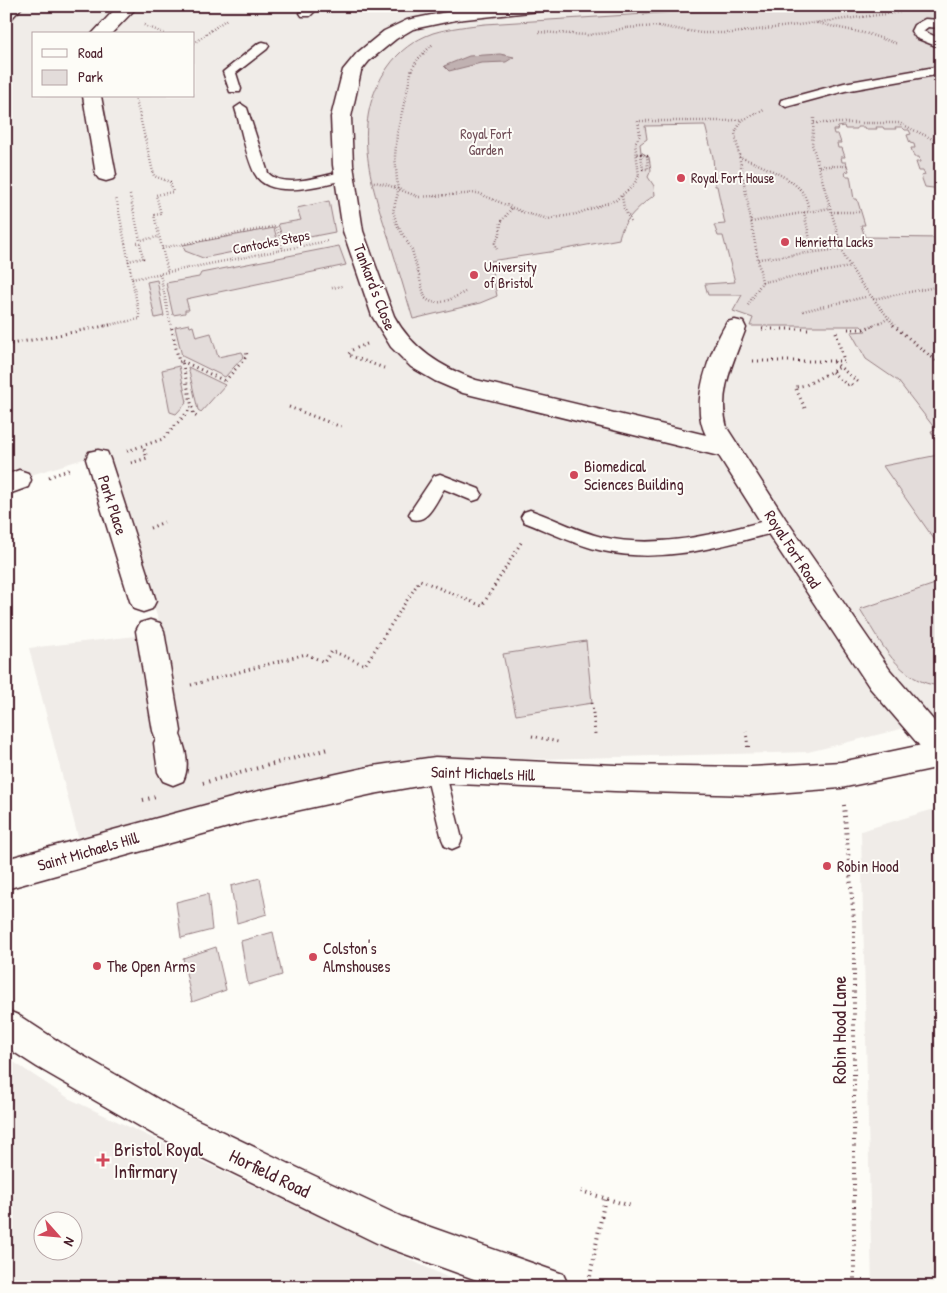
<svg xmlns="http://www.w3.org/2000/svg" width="947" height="1293" font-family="'Patrick Hand',sans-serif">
  <rect width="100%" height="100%" fill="#fdfcf7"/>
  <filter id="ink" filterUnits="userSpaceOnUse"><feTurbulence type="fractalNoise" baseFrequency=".02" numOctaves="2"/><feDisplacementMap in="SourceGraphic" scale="10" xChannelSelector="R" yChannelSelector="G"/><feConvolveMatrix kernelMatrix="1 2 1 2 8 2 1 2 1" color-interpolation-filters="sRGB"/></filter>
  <g filter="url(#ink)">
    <path fill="#f0ece8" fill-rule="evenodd" d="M6,6h935v713l-133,33 -378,10 -164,30 -188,45 -49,-189 134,-15 -63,-179 -79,24 -4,-10 -11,5zM34,34h160v62h-160z
      M941,807v480h-69l-11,-456z
      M6,1057l64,42 398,188h-462zM72,1220v30h-30v-30z"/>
    <path fill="#e3dcda" stroke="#967e82" d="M773,6h168v183l-16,-2 -4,-11 4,-1 -2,-4h-4l-3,-9h4l-1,-5h-5l-3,-9h4l-1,-4 -4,-1 -3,-8 4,-1 -2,-4h-4l-3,-3h-7l1,2h-12l-1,-2h-7l1,2h-12l-1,-2h-7v2h-12l-1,-3 -6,1 -1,3h-4l1,4h4l3,9h-4l1,5h4l3,9h-4l1,5h4l3,9 -4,1 1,4h4l4,23h3l8,26h-4l4,12 76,1v311l-58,-83 55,-11 2,-6 -9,-18 5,-1 -38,-49 -32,-22 -15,-27 15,-1 -5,-5h-111l3,-8 -20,-7 9,-16h-34l-3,-11 30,-2 -12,-46h-5l-4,-11 11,-1 -8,-38h-2l-2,-29 -8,-32 -60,1 2,13 -7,5 1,8 8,5 2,13 -3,7 6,9 1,9c-14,9 -34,27 -36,44l-69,13 -60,9 7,35 -17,7 -67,16c-8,-27 -16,-54 -24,-80 -19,-57 -39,-118 -1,-172 11,-16 26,-27 45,-34 17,-5 35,-7 52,-9z
      M329,201l6,31 -51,10 -6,-18 23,-4 -4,-12z
      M274,228l4,15 -75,15 -18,-7 -2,-6z
      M339,246l7,19 -160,34 3,11h-4v3l-12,2 -7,-32 33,-6 2,-4z
      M157,280l7,36 -9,2 -8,-36z
      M189,324l1,3 3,-1 3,11 15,-4 7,24 24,-5 2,4 -19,21 -43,-21 -7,-29z
      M179,366l8,36 -11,12 -6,-2 -8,-42z
      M188,367l37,18 -24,27 -3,-2z
      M941,582v104c-42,-3 -61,-45 -81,-77z
      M586,641l6,62 -76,12 -13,-61z
      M260,878l7,36 -30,9 -6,-37z
      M208,894l4,36 -31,8 -5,-36z
      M273,932l9,43 -34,10 -7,-44z
      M216,947l10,43 -34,12 -9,-44z"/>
    <path fill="#c0b1b1" stroke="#91777b" d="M500,54l14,3 -8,5 -25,1 -32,8 -5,-5 25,-10z"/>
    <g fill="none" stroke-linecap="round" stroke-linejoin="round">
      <g stroke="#4a1f2b" stroke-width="3">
        <path id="lane" d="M307,6h13l-10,10h-8l-2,-3z
          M925,19l16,1v8l-13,-1 -5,4 18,8v9l-25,-10 -5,-7 3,-6z
          M263,42l4,1 2,3 -2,3 -31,24 5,16 -1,3h-10l-7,-20 36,-29z
          M941,66v8l-96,17 -59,16 -6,-4 1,-3 63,-17z
          M241,104l6,4 21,65c16,17 57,2 77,-2l7,4 -2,3c-23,6 -80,24 -95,-4 -9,-17 -14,-47 -20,-66z
          M440,474l39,15 3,5 -3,5 -6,2 -29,-12c-8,12 -16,35 -32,30l-3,-5 3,-5 22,-33z
          M530,510c24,8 47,21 72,27 59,13 117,-4 174,-19l6,2 3,5 -3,5 -6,2c-57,15 -114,32 -173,19 -28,-6 -53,-19 -79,-29l-3,-5 3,-5z
          M435,761l7,3 3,6 17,69 -3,7 -7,3 -7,-3 -3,-7 -17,-69 3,-6z"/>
      </g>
      <g stroke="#4a1f2b" stroke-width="3">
        <path id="street" d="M6,6h17l-11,12 -6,1z
          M118,6h20l-27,28h-19z
          M488,6h60l-3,4 -6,1 -83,9 -43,9 -17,10 -27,22 -8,10 -10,46 2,48 10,66 31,85c18,33 47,51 82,64l230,55c-17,-32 4,-84 21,-113l8,-2 8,2 3,6c-12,33 -29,64 -19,100l58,90 105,152 51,59v34l-10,-4 -61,-71 -103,-156 -48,-76 -256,-63 -28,-12 -24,-14 -20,-20 -19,-31 -29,-85 -10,-66 -2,-48 12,-47 14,-17 27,-22 23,-11 49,-10z
          M83,96h18l15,79 -3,4 -7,2 -7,-2 -3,-4z
          M98,450l9,2 3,7 46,142 -4,8 -9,3 -9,-3 -4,-8 -44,-142 3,-7z
          M19,470l9,3 3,7 -3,7 -22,8v-20z
          M150,620l10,3 4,8 17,100 -1,4c6,14 10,32 3,46l-10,4 -10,-4 -5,-9 -4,-29 2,-4 -3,-8 -17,-100 4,-8z"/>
      </g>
      <g stroke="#4a1f2b" stroke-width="3">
        <path id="secondary" d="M941,741v26l-100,21 -90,7 -136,-4 -180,-8 -62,11 -127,28 -240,67v-30l240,-65 127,-28 62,-9 180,8 136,2 90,-5z
          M6,1010l12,5 43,28 116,67 123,59 102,48 161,57 6,13h-73l-113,-41 -230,-112 -116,-67 -31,-20z"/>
      </g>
      <path stroke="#4a1f2b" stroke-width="2.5" stroke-dasharray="0.5 2.5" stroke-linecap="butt" d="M817,23l51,11 30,10
        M144,25l22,9
        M539,32l48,3 20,-2 17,-5 34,-2 43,7h32l169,-21
        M194,43l33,-24
        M432,45l-14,14 -6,10 -15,65 -2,22 3,37 -5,18 4,14 15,25 13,48c13,11 29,-1 42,-7
        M135,96l19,80 16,6 3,10 -17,3 5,19 -7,1 14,57
        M814,118l-2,26 32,112 15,25 36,45
        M814,123h85l42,20
        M637,154h4
        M641,154l6,2 1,13h-5z
        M739,157c18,6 57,22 65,38 3,5 4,11 5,16
        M819,166h28
        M374,182l11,2 34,13 59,-4 47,20 24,6 27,-5 40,-14 17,-14 6,-10 -4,-33 5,-8 -2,-14h88l17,-2
        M130,195l10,45 19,-3
        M622,196l2,12 7,14
        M804,212l9,41
        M831,212h30
        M751,222l79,-14
        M162,248l114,-22 7,24
        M497,249l-2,-6 5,-9 1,-12 11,-14
        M758,259l83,-10
        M128,261l15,-3 -3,-15h-3
        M160,274l11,52
        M132,279l196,-38
        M762,282l-27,-149 7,-13 22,-10
        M332,288l10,-2
        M873,299l68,-13
        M748,305l14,-23 88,-15
        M803,311l67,-15
        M103,326l37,-7 -24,-122
        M871,326l17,-7"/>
      <path stroke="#4a1f2b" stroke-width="3" stroke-dasharray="1 4" stroke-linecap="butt" d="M893,325l48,40
        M762,329h50
        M848,329h16l10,-4
        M367,344l-15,6 -4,5 36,13
        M6,345l104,-20
        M182,361l45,21
        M753,361h91l-8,-29
        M834,362l24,20
        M832,372l15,13 3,-2 2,2
        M225,381l22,-25 -1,-6
        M192,407l2,8 3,2
        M289,407l55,21
        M805,408l-10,-21 11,-2 34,-18
        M127,451l36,-12 29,-32 -10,-46 -3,1 -8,-37
        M131,463l16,-5 -4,-12
        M49,477l22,-8
        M150,528l14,-6
        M191,685l115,-31 18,8 8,-11 33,14 55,-85 62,26 40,-65
        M592,703l3,31
        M746,731l2,17
        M532,736l26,6"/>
      <path stroke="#4a1f2b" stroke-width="4" stroke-dasharray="1 4.5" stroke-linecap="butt" d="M748,746v4
        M203,783l125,-34
        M143,800l13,-3
        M844,805l10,116v366
        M581,1191l50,15
        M588,1287l17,-89"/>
      <use href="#lane" fill="#fdfcf7" fill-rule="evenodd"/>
      <use href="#street" fill="#fdfcf7" fill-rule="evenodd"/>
      <use href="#secondary" fill="#fdfcf7" fill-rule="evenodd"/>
    </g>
  </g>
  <g fill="#d1495b" stroke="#fdfcf7" stroke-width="2">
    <circle cx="681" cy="178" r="5"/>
    <circle cx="785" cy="242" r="5"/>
    <circle cx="474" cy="275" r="5"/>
    <circle cx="574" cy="475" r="5"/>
    <circle cx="827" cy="866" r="5"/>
    <circle cx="313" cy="957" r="5"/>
    <circle cx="97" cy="966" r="5"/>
    <path d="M100.5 1152.5h5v5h5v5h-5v5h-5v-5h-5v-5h5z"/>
  </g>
  <g text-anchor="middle" stroke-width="4" stroke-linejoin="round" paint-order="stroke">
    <g font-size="14" fill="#704e57" stroke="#fdfcf7">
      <text x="486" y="139">Royal Fort<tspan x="486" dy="16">Garden</tspan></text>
    </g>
    <g font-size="14" fill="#4a1f2b" stroke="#fdfcf7" text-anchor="start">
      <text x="691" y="183">Royal Fort House</text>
      <text x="795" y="247">Henrietta Lacks</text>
      <text x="484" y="272">University<tspan x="484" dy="16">of Bristol</tspan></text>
    </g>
    <g font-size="14" fill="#4a1f2b" stroke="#fdfcf7">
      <text transform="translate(271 242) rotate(-11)" y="5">Cantocks Steps</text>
    </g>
    <g font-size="16" fill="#4a1f2b" stroke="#fdfcf7">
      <text transform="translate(375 287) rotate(69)" y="6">Tankard's Close</text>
      <text transform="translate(113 505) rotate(72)" y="6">Park Place</text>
      <text transform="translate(793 549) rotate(57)" y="6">Royal Fort Road</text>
      <text transform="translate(483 773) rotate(2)" y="6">Saint Michaels Hill</text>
      <text transform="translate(88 851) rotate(-16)" y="6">Saint Michaels Hill</text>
    </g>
    <g font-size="16" fill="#4a1f2b" stroke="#fdfcf7" text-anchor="start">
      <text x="584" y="472">Biomedical<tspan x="584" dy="18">Sciences Building</tspan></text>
      <text x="837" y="872">Robin Hood</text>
      <text x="323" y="954">Colston's<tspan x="323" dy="18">Almshouses</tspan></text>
      <text x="107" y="972">The Open Arms</text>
    </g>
    <g font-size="19" fill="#4a1f2b" stroke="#fdfcf7">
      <text transform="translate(839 1030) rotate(-90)" y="7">Robin Hood Lane</text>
      <text transform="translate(270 1173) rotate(26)" y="7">Horfield Road</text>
    </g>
    <g font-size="19" fill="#4a1f2b" stroke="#fdfcf7" text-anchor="start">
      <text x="114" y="1156">Bristol Royal<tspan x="114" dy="22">Infirmary</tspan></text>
    </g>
  </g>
  <rect width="947" height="1293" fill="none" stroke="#fdfcf7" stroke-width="25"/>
  <rect x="12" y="12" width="922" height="1268" fill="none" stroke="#4a1f2b" stroke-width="2" filter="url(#ink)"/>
  <rect x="32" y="32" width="162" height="65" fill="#fdfcf7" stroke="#b5a4a5"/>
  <rect x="42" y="49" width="25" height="8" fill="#fdfcf7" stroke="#b5a4a5"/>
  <text x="78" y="58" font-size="15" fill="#4a1f2b">Road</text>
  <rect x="42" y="70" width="25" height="15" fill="#e3dcda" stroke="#b5a4a5"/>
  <text x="78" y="82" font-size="15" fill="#4a1f2b">Park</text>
  <g transform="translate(58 1236) rotate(117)"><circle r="24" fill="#fdfcf7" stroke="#b5a4a5"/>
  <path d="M0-4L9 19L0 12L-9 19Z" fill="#d1495b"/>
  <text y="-8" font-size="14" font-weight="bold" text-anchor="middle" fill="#4a1f2b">N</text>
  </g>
</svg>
